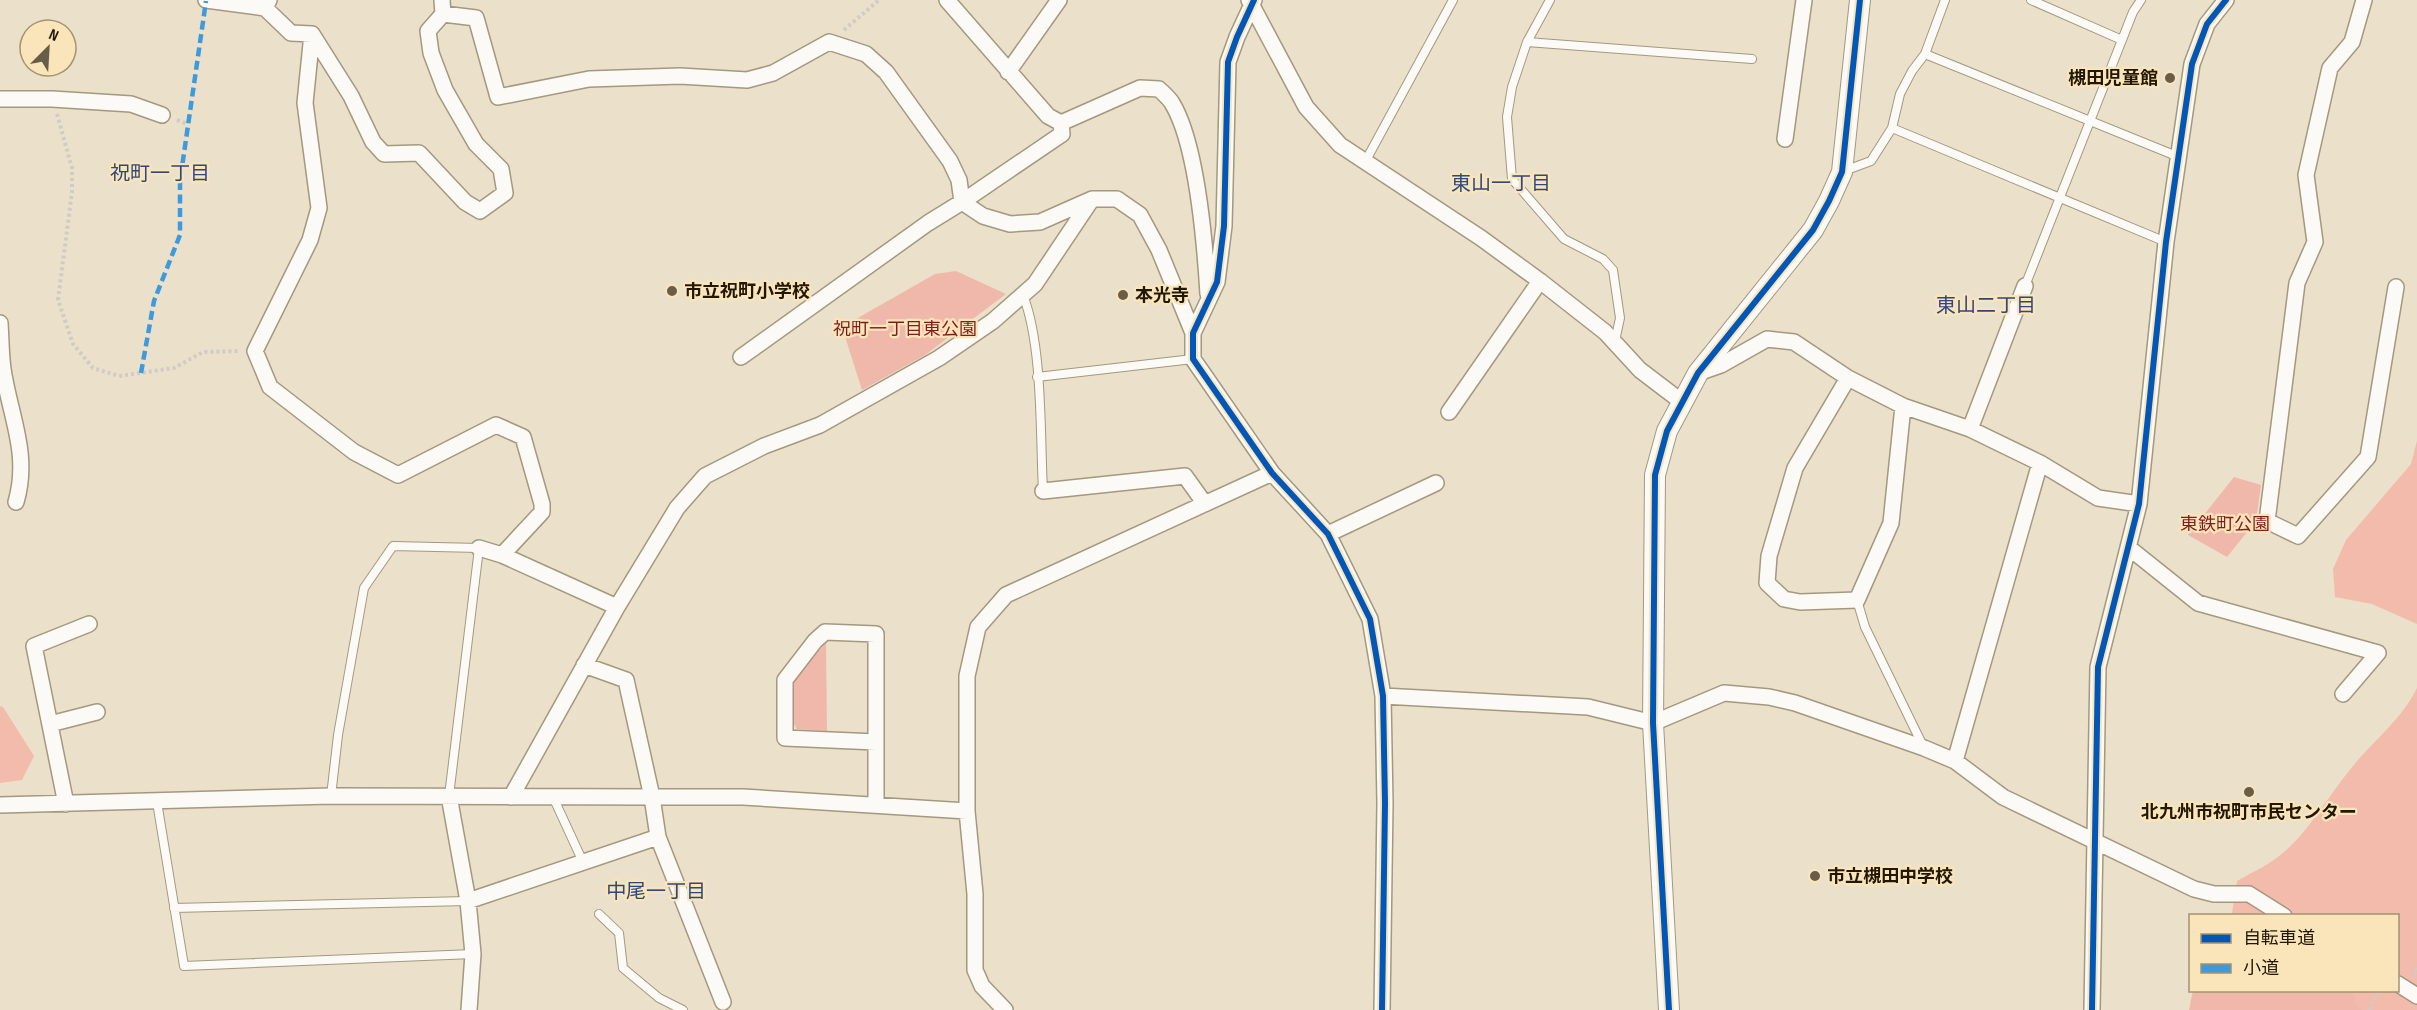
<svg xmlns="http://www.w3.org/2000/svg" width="2417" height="1010" font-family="'Sofia Sans Condensed','Noto Sans JP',sans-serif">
  <rect width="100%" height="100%" fill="#ebe0c9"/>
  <path fill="#efb8aa" d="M956,271l50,23 -81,61 -63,35 -20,-63 93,-53z
    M2234,477l27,8 -5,36 -29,36 -39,-22z
    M826,643l1,88 -30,-2 -3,-5 -1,-44z
    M2193,990l199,1 25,15v4h-228z"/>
  <path fill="#f3bbac" d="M2417,441v183l-45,-20 -37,-7 -2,-28 13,-29 65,-76z
    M2417,688v322h-55l-7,-7 -2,-12 45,-1v-74h-162l-4,-3 5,-32c16,-9 34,-17 47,-29 26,-22 47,-60 69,-86 21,-26 49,-47 64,-78z
    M0,706l3,1 31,49 -12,24 -22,3z"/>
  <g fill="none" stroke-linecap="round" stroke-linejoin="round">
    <g stroke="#a4987e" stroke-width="10">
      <path id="service" d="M1550,0l-23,42 -15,45 -5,30 5,62 52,60 39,20 10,11 7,48 -5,23
        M2031,0l91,40
        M1527,42l225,17
        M1925,54l254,103
        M1892,128l274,114
        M1365,162l88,-162
        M1844,171l27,-10 21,-33 8,-34 12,-23 13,-17 20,-54
        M2025,286l108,-274 8,-12
        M1023,295c20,51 17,140 20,196
        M1037,377l156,-18
        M1857,600l8,27 58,119
        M331,796l7,-61 26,-147 29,-42 86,2 -30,248
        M553,797l30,65
        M157,802l27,164 289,-12
        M174,908l294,-7
        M599,914l20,19 4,35 36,30 24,12"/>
    </g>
    <g stroke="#a4987e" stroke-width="18">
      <path id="minor" d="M206,0l59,8
        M269,0l-4,8 26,25 21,1
        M947,0l101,116 13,7 79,-35 19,1c4,4 10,9 13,14 25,41 33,142 36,191
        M1249,0l57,107 34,38 141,93 59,43 65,51 35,38 42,32
        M1254,0l-17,37 -9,25 -4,164 -7,56 -24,51v26l79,114 56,61 42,85 13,77 2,107 -3,207
        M2364,0l-12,42 -22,26 -24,107 9,67 -18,41 -30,238 31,15 70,-79 28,-170
        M443,14l33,4 22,79 91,-18 91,-3 67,4 26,-7 56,-31 37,12 20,18 64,89 9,19 3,22 100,-68 -1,-11
        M312,34l-7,69 14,105 -9,32 -55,111 15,36 84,65 44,23 98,-50 27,12 19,67v8l-40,43
        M312,34l39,62 22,46 11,12 35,-1 46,49 15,9 25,-18 -4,-24 -25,-25 -31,-54 -14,-37 -3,-22 15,-17 -1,-14
        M1008,72l51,-72
        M0,99h52l79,5 31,11
        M1785,139l19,-139
        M0,323c1,15 1,31 3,46 7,47 27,85 13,133
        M741,357l187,-134 34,-21 21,14 27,8 30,-2 52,-23h25l23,16 19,35 34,83
        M1698,373l23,-8 46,-26 27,3 54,36 55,28 67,23 70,34 58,35 41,6
        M1848,378l-53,90 -26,88 -2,27 17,16 16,3 57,-2 34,-77 12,-117
        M1449,412l91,-131
        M1970,429l55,-143
        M1043,491l142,-15 20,28
        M1328,534l108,-51
        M2128,547l70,56 180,50 -35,41
        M479,548l23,7 115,52
        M584,665l42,15 26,117h91l224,14
        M1383,696l205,11 65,16 71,-30 45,4 26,6 129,45 31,13 48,36 191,92 20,5h35l35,22
        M50,724l47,-12
        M1955,761l85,-298
        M449,796l19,105 5,53 -4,56
        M511,797l106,-190 60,-99 28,-32 59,-30 56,-21 119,-67 54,-37 42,-37 57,-85
        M66,804l-32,-158 55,-22
        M0,805l331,-9 321,1 6,40 65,165
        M876,805v-171l-51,-2 -10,9 -30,39v58l91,4
        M468,901l190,-64
        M2398,984l19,12
        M1005,1010l-23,-24 -7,-16v-76l-8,-83v-135l11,-49 28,-32 266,-122
        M2092,1010l6,-343 41,-163 27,-262 26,-178 15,-40 19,-24"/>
    </g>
    <g stroke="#a4987e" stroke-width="22">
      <path id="tertiary" d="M1669,1010l-16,-287 2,-248 12,-44 31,-58 115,-143 16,-29 13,-29 18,-172"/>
    </g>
    <path stroke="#d0ccc5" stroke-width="4" stroke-dasharray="3 3" stroke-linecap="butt" d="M844,30l35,-30
      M57,114l15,54v24l-14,108 15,44 20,24 26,8 55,-8 29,-16 36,-1
      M177,120l11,4
      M2413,976l4,-11
      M2369,1010l10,-20"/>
    <use href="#service" stroke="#fcfaf7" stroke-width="8"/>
    <use href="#minor" stroke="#fcfaf7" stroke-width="15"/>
    <use href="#tertiary" stroke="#fcfaf7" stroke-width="20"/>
    <path stroke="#3c9add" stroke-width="4.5" stroke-dasharray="9 4.5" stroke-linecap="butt" d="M141,373l13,-72 26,-66v-54l26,-180"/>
    <g stroke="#fae5ba" stroke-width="10">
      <path id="cycleway" d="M1254,0l-17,37 -9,25 -4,164 -7,56 -24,51v26l79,114 56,61 42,85 13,77 2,107 -3,207
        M1669,1010l-16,-287 2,-248 12,-44 31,-58 115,-143 16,-29 13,-29 18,-172
        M2092,1010l6,-343 41,-163 27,-262 26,-178 15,-40 19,-24"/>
    </g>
    <use href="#cycleway" stroke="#0057b8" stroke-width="6"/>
  </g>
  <g fill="#685d48" stroke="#fae5ba" stroke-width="2">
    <circle cx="2170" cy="78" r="6"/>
    <circle cx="672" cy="291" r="6"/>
    <circle cx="1123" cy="295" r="6"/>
    <circle cx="2249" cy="792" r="6"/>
    <circle cx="1815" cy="876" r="6"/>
  </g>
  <g text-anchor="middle" stroke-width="4.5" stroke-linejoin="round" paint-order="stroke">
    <g font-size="18" font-weight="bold" fill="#211702" stroke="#fae5ba" text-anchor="start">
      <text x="2158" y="84" text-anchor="end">槻田児童館</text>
      <text x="684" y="297">市立祝町小学校</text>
      <text x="1135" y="301">本光寺</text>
      <text x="2249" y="818" text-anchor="middle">北九州市祝町市民センター</text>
      <text x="1827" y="882">市立槻田中学校</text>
    </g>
    <g font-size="18" fill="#821b1e" stroke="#fae5ba">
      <text x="905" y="335">祝町一丁目東公園</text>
      <text x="2225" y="530">東鉄町公園</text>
    </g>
    <g font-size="20" fill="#2e4780" stroke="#fae5ba">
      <text x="160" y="180">祝町一丁目</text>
      <text x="1501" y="190">東山一丁目</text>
      <text x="1986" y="312">東山二丁目</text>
      <text x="656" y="898">中尾一丁目</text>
    </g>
  </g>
  <rect x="2189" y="914" width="210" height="78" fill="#fae5ba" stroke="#a39370" stroke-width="1.5"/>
  <rect x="2201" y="934" width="30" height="9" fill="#0057b8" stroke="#a39370" stroke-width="1.5"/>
  <text x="2243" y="944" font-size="18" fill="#211702">自転車道</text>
  <rect x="2201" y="964" width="30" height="9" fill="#3c9add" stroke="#a39370" stroke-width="1.5"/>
  <text x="2243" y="974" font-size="18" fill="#211702">小道</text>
  <g transform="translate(48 48) rotate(24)"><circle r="28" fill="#fae5ba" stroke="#a39370" stroke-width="1.5"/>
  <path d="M0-4.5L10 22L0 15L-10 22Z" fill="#685d48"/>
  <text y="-9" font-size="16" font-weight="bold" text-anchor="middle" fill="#211702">N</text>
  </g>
</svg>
